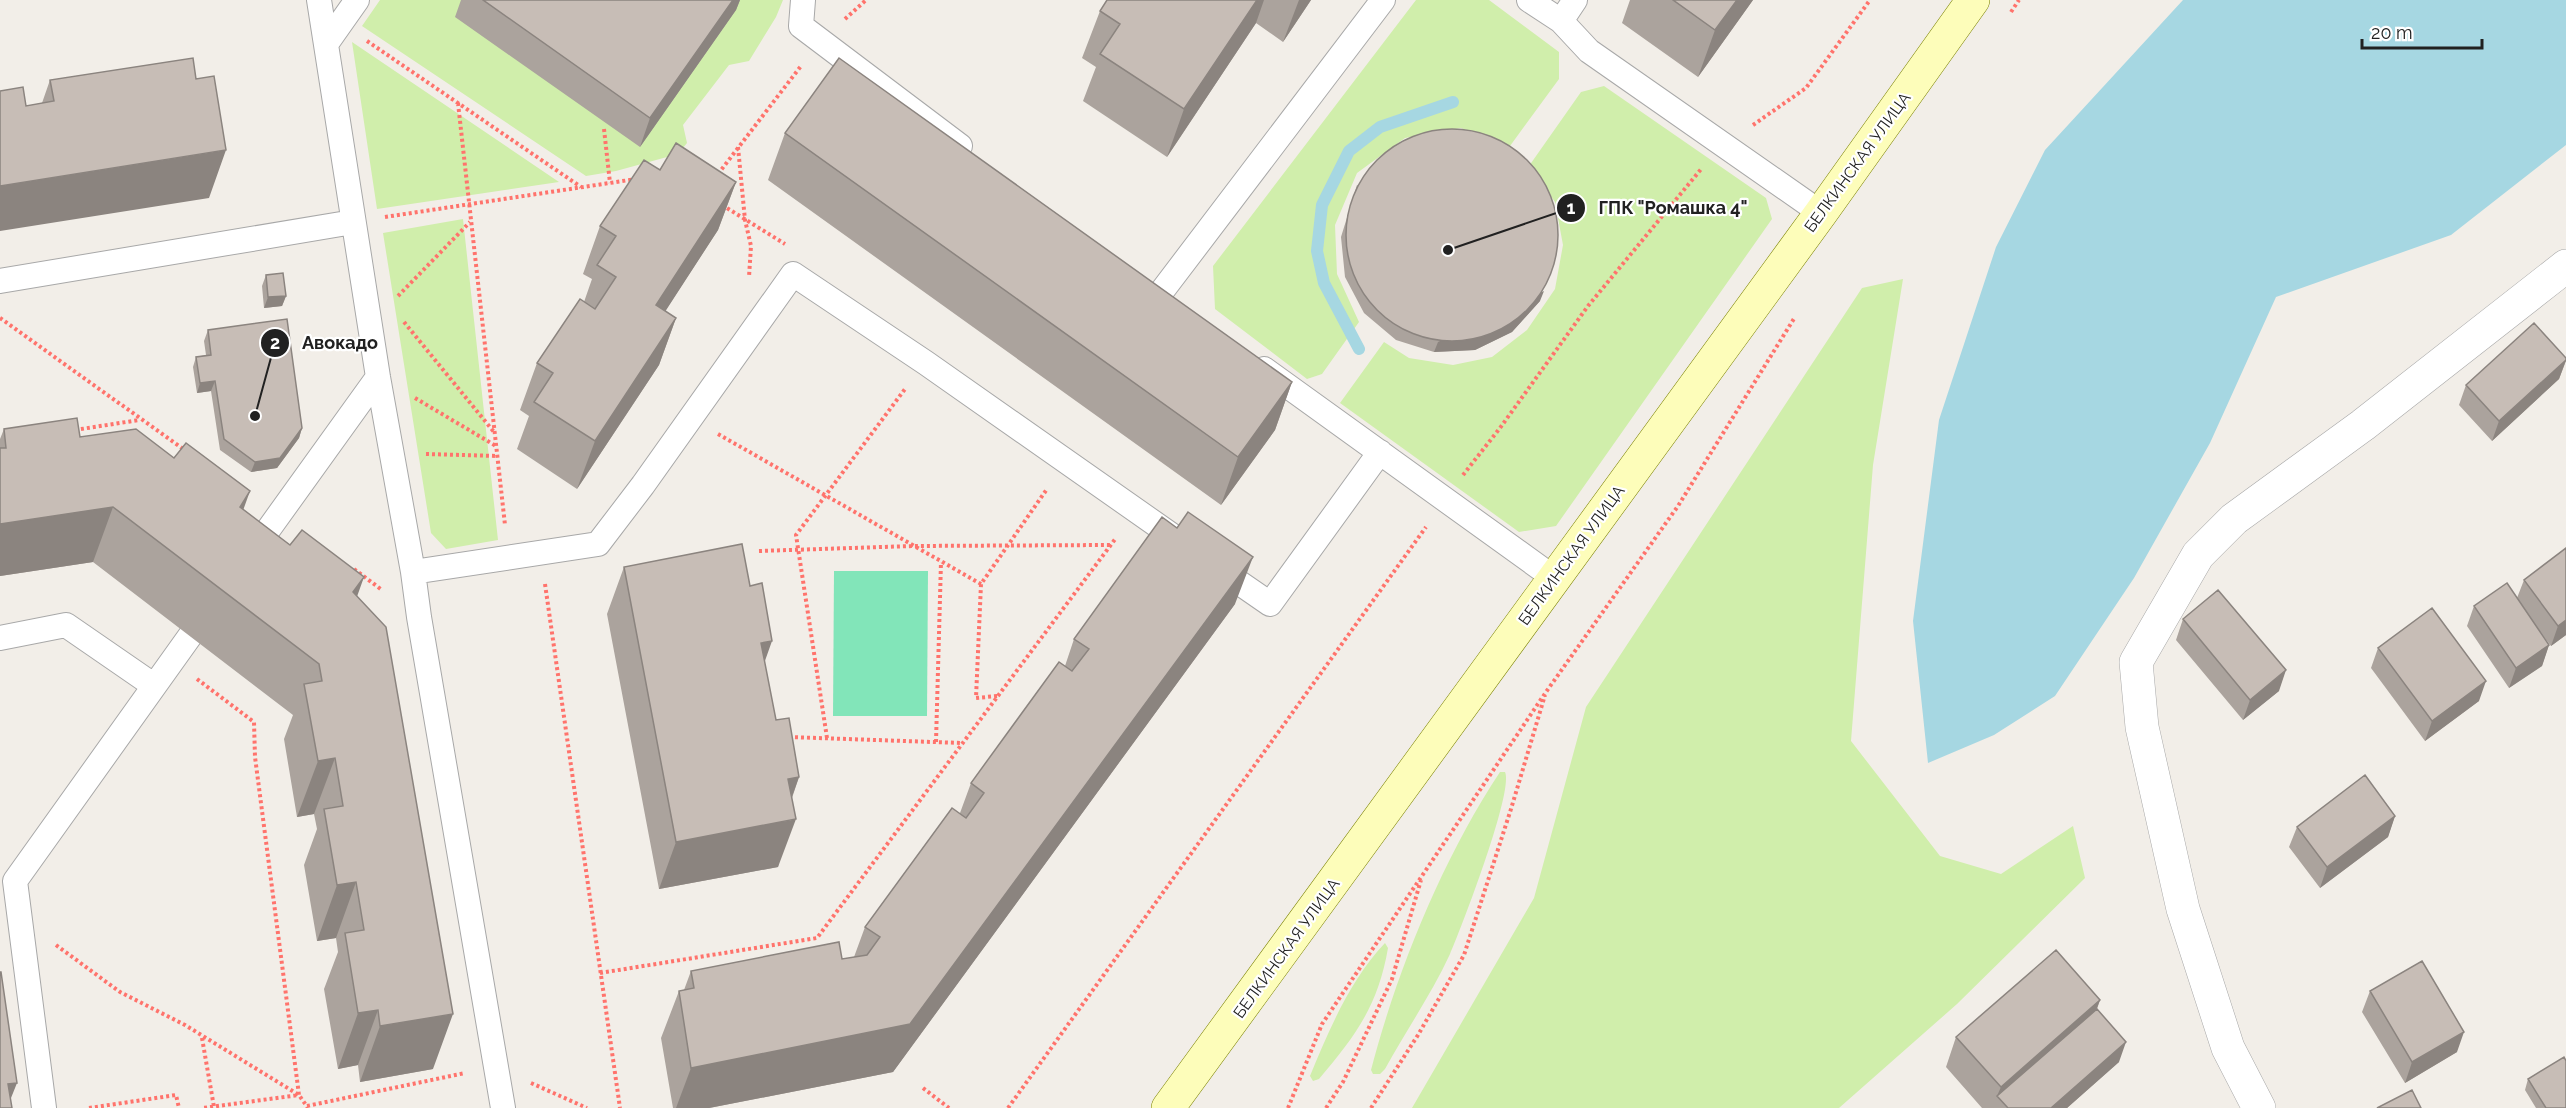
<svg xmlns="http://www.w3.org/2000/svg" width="2566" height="1108" font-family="Raleway,sans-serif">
  <rect width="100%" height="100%" fill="#f2eee8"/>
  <path fill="#d0eeab" d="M380,0h403l-7,17 -27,44 -20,4 -46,60 4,18 -9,11 -62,17 -30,5 -224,-150z
    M1416,0h73l70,52v27l-49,67 -49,-18 -56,10 -48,35 -22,52 2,49 22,48 -37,52 -15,5 -92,-70 -2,-43z
    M352,42l207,140 -182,27z
    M1604,86l162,112 6,21 -216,307 -37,6 -179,-129 44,-61 25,16 44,7 39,-8 35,-27 28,-41 8,-44 -8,-43 -26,-36 52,-74z
    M463,219l35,321 -52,9 -15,-16 -48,-300z
    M1903,279l-30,186 -22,276 89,115 61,18 72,-48 12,52 -128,126 -118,104h-427l122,-210 52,-191 276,-419z
    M1500,772h5c9,19 -44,157 -55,182 -18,39 -44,77 -65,115l-5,5h-7l-2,-4c26,-100 72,-212 129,-298z
    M1385,943l3,5c-10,58 -32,87 -69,131l-6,2 -3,-5c19,-46 40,-96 75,-133z"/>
  <path fill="#82e5b9" d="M834,571h94l-1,145h-94z"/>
  <path fill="#a6d7e2" d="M2183,0h383v145l-115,90 -175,62 -66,146 -76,135 -79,118 -61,39 -66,28 -15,-142 26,-201 57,-173 49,-97z"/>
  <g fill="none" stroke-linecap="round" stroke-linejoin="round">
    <path stroke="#a6d7e2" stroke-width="12" d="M1359,349l-35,-66 -7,-32 5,-46 27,-54 31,-24 73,-25"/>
    <g stroke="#a8a8a8" stroke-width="26">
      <path id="lane" d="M319,0l59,377 35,195 6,45 84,491
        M803,0l-2,26 159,120
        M1529,0l32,21
        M1575,0l-14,21 28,30 232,162
        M326,44l31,-44
        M0,281l353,-59
        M1159,295l224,-295
        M1264,369l290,209
        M250,555l128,-178
        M1215,566l55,38 110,-152
        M413,572l185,-28 45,-59 150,-211 133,89 258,181
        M0,638l66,-13 87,60
        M44,1108l-29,-227 175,-245"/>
    </g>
    <g stroke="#a8a8a8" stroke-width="34">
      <path id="street" d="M2259,1108l-31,-60 -45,-139 -41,-182 -6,-65 62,-107 36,-36 129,-94 203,-159"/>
    </g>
    <g stroke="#7a8100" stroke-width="34">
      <path id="secondary" d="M1168,1108l653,-895 152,-213"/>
    </g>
    <path stroke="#ff736c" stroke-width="4" stroke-dasharray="3 3" stroke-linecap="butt" d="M2011,12l8,-12
      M845,19l21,-19
      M367,41l214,146
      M458,103l47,422
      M1753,125l53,-37 64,-88
      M604,129l6,54
      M738,147l7,73 6,26 -2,31
      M718,174l83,-108
      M722,205l63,39
      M385,217l251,-38
      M398,296l72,-74
      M0,318l186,133
      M404,322l90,110
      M415,398l81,48
      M75,430l64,-10
      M718,434l263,150
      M426,454l71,2
      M1463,475l37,-47 88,-122 114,-138
      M759,551l154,-5 197,-1
      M354,569l28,21
      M545,584l75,524
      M197,679l57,43 1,35 44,338 -96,13
      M997,696l-21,2 5,-114 66,-95
      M789,737l173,6
      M827,738l-31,-203 109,-146
      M936,742l5,-180
      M56,945l64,47 65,33 114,70 9,13
      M600,973l217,-35 299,-400
      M202,1038l12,69
      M531,1083l56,25
      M923,1088l26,20
      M307,1106l158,-33
      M89,1108l87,-13 3,13
      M1008,1108l418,-581
      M1288,1108l34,-84 224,-332 132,-186 117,-189
      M1326,1108l17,-26 49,-103 29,-99
      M1371,1108l47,-73 46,-80 47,-146 34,-114"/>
    <use href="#lane" stroke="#fff" stroke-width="24"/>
    <use href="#street" stroke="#fff" stroke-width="33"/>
    <use href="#secondary" stroke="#fdfdba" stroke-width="33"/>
  </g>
  <path fill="#aba39d" d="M461,0h279l-4,10 -96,137 -185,-130z
    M1107,0h204l-28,42 -27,-19 -89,134 -84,-56 13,-34 -14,-9 18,-47z
    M1630,0h123l-55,77 -76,-54z
    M50,80l159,118 -183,-92 16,-3z
    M785,133l507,249 -17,48 -54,75 -453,-325z
    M660,170l76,12 -18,48 -53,81 11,7 -17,47 -82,124 -60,-40 12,-33 -9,-6 17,-47 47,-61 8,-23 -9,-5 17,-48z
    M1357,185l183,116 -28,31 -37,18 -41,2 -38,-12 -32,-27 -19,-36 -4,-40z
    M266,275l20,21 -4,10 -18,2 -2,-22z
    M208,330l94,98 -3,10 -22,30 -26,4 -31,-22 -9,-59 -14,2 -4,-26 3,-10 10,-2 -2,-14z
    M2566,358v3l-7,18 -67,62 -33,-36 7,-20z
    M4,429l76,8 164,73 113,86 76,473 -73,13 -2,-17 -20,4 -14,-80 14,-37 -2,-14 -19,3 -13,-76 13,-36 -3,-15 -17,3 -13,-78 9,-24 -200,-153 -93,14v-137z
    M2566,548v87l-15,11 -8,-10 6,9 -7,21 -33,22 -42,-62 7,-20 43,-8 7,-18z
    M624,567l140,96 12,57 23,57 -7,21 -14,69 -119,22 -52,-275z
    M1235,604l-342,468 -184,36h-36l-12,-70 18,-47 5,-1 7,-19 151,-12 12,-2 11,-30 95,-114 11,-30 94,-117 9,-27z
    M2183,619l96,72 -36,29 -67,-80z
    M2378,648l101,53 -54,40 -54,-73z
    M2395,816l-7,21 -68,51 -31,-41 8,-20z
    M2370,991l87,61 -52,31 -43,-71z
    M2100,1000l-3,9 22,53 -52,46h-85l-36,-41 10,-30z
    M2528,1079l38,29h-30l-11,-18z"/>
  <path fill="#8b847f" d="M733,0h7l-4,10 -96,137 10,-29z
    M1257,0h7l-8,23 -89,134 17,-48z
    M1299,0h12l-28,42z
    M1737,0h16l-55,77 17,-47z
    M226,150l-17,48 -209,33v-45z
    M736,182l-18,48 -79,122 17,-47z
    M1544,291l-4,10 -28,31 -37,18 -41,2 4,-10z
    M286,296l-4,10 -18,2 4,-11z
    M676,318l-17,47 -82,124 18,-48z
    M2566,360l-7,19 -67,62 7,-20z
    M215,381l-4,10 -14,2 3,-10z
    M1292,382l-17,48 -54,75 17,-48z
    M302,428l-3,10 -22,30 -26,4 4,-10z
    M250,491l-20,56 10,-40z
    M113,507l-20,55 -93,14v-52z
    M1253,557l-18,47 -342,468 -184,36h-33l15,-40 219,-44z
    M364,577l-20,56 9,-41z
    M2566,620v15l-15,11 7,-20z
    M772,641l-17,48 6,-46z
    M2549,645l-7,21 -33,22 7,-20z
    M2286,670l-7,21 -36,29 7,-20z
    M2486,681l-7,20 -54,40 7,-20z
    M335,758l-21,56 -17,3 21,-56z
    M799,777l-16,45 13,-3 -18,48 -119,22 17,-47 112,-63z
    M2395,816l-7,21 -68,51 7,-21z
    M356,882l-20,56 -19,3 20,-56z
    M2100,1000l-11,29 -92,67 4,-9z
    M378,1010l-20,55 -20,4 20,-56z
    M453,1014l-20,55 -73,13 20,-56z
    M2464,1032l-7,20 -52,31 7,-21z
    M2126,1042l-7,20 -52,46h-16z
    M17,1083l-10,25 1,-24z"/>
  <path fill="#c7bdb6" stroke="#8b847f" stroke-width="1.5" d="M483,0h250l-83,118z
    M1107,0h150l-73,109 -84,-55 20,-30 -20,-13z
    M1673,0h64l-22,30z
    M193,58l3,21 18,-3 12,74 -226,36v-95l23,-4 3,19 28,-5 -4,-21z
    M839,58l453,324 -54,75 -453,-324z
    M1346 235a106 106 0 1 1 212 0a106 106 0 1 1-212 0Z
    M676,143l60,39 -80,123 20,13 -81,123 -61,-39 19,-29 -16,-10 43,-64 15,10 21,-32 -19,-12 19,-29 -16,-10 44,-66 16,10z
    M283,273l3,23 -18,1 -2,-22z
    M287,319l15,109 -22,30 -25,4 -31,-23 -9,-58 -15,2 -4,-26 15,-2 -3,-25z
    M2534,323l32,35v2l-67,61 -33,-36z
    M77,418l3,19 56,-8 38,29 12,-15 64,48 -10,16 50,38 12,-15 62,47 -11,15 33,35 67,387 -73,12 -2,-16 -20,3 -13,-80 19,-3 -8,-48 -19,3 -13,-76 19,-3 -8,-48 -17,3 -14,-77 18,-3 -3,-17 -206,-157 -113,17v-76h6l-2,-19z
    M1188,512l65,45 -343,467 -219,44 -12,-77 15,-3 -3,-17 148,-29 3,17 25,-4 13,-18 -15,-10 87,-119 14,10 18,-25 -13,-10 88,-121 13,9 17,-22 -15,-10 88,-122 15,11z
    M742,544l8,42 12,-3 10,58 -11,2 15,77 13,-2 10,59 -11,2 8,40 -120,23 -52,-275z
    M2566,548v72l-8,6 -34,-46z
    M2507,583l42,62 -33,23 -42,-62z
    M2218,590l68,80 -36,30 -67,-81z
    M2432,608l54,73 -54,40 -54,-73z
    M2365,775l30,41 -68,51 -30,-40z
    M2056,950l44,50 -99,87 -45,-50z
    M2422,961l42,71 -52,30 -42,-71z
    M0,972h1l16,111 -9,1 4,24h-12z
    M2097,1009l29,33 -75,66h-43l-11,-12z
    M2564,1057l2,4v47h-20l-18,-29z
    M2412,1090l9,18h-44z"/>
  <g text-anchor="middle" stroke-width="4.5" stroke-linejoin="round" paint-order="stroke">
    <g font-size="16" fill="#212121" stroke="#fff">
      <text transform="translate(1857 162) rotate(-54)" y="6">БЕЛКИНСКАЯ УЛИЦА</text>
      <text transform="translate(1571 555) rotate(-54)" y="6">БЕЛКИНСКАЯ УЛИЦА</text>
      <text transform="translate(1286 948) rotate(-54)" y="6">БЕЛКИНСКАЯ УЛИЦА</text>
    </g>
  </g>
  <path fill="none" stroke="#212121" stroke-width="2" d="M1448 250L1571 208M255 416L275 343"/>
  <g fill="#212121" stroke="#fff" stroke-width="2">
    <circle cx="1448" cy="250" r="6"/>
    <circle cx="255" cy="416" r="6"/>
    <circle cx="1571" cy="208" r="15"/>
    <circle cx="275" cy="343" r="15"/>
  </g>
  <g font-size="18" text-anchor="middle" font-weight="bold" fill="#fff">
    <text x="1571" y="214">1</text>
    <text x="275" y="349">2</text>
  </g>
  <g font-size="18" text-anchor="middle" font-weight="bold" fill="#212121" stroke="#fff" stroke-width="4.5" stroke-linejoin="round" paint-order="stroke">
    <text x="1673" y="214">ГПК "Ромашка 4"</text>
    <text x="340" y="349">Авокадо</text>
  </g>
  <path d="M2362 39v9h120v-9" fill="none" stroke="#212121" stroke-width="3"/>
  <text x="2371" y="39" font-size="18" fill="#212121" stroke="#ffffff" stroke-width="4.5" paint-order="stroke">20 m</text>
</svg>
